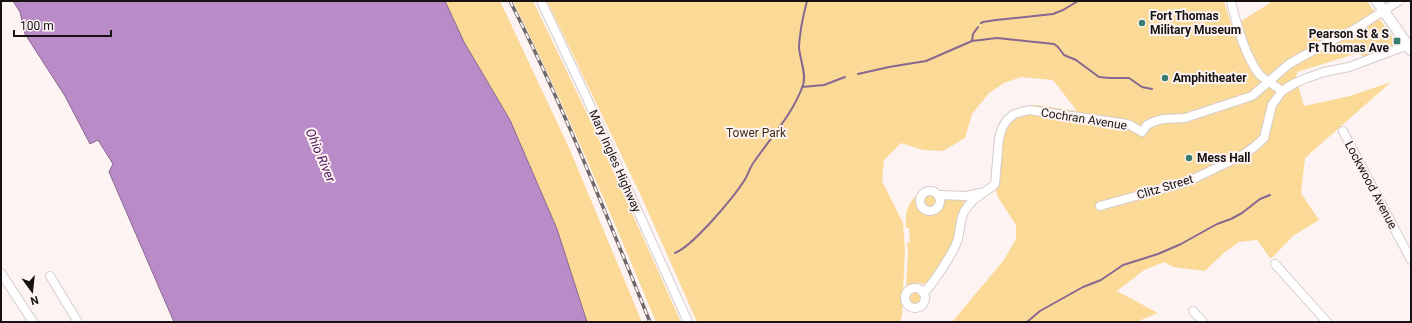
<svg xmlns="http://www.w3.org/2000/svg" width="1412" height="323" font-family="Roboto,sans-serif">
  <rect width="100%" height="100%" fill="#fdf3f3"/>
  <path fill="#fada96" d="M445,1h55l70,149 72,172h-55l-30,-93 -47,-109 -46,-78z
    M513,1h20l59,123 89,198h-25c-45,-108 -91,-216 -143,-321z
    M547,1h677l7,23 12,-4 30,-19h94l31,44 -32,13 -8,-5 -61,19 -1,6 8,28 46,-10 41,-14 -86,76 -4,35 18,27 -26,16 -20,21 -3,1 -13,-18 -18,2 -14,10 -20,19 -32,-4 -9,-5 -20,8 -27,21 41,22 -22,9h-184l51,-61 13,-22v-14l-18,-28 -7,-19 3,-35 2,-12 3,-8 8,-9 9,-5 8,-3 12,-1 41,6 -24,-31 -32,-3 -17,6 -15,10 -17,21 -7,24 -22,13 -20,-1 -22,-7 -17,17 -2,21 21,42 2,26 -3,67 -2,6h-203l-55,-124z
    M920,192c-6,14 3,29 18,19 5,-3 5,-9 7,-13l25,2c-12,29 -23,59 -43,84l-12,-1 -9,4 2,-33 -1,-11 3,-1 -1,-14h-3c-1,-16 1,-25 14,-36z
    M924 201a6 6 0 1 1 12 0a6 6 0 1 1-12 0Z
    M910 298a6 6 0 1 1 12 0a6 6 0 1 1-12 0Z"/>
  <path fill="#ba8cc7" stroke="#886790" d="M13,1h432l19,41 46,78 47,109 30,93h-413l-65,-150 4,-8 -15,-24 -8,4 -25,-48 -40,-62 -5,-22z"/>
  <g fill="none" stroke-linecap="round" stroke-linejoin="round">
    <path stroke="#886790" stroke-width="2" d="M981,23l2,-1 13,-2 57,-6 10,-4 15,-9
      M972,41l1,-7 5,-7
      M858,74l31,-7 37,-6 46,-20 25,-3 57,6 4,3 6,8 12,5 23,17 11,1h19l13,9 10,2
      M802,87l22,-2 21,-8
      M675,253c18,-7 58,-55 69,-72 4,-6 6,-14 10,-19 17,-25 39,-48 49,-77 4,-12 -4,-27 -4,-39 1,-15 4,-30 8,-45
      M1027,322l13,-11 43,-24 18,-7 22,-15 35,-11 23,-10 36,-20 14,-5 11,-6 18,-14 10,-4"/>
    <g stroke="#d5cccb" stroke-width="10">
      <path id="minor" d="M541,1l44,93 103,228
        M1231,1c5,22 14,54 28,73 3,4 18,13 23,17l13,-8 12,-5 17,-6 25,-5 59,-22
        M1343,131l68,129
        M920 201a10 10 0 1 1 20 0a10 10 0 1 1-20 0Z
        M939,197l2,-2 25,1 14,-3
        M1100,206l87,-24 54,-26 12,-8 11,-10 8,-33 10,-14
        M1275,264l52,58
        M1,273l32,49
        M50,276l28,46
        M905 298a10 10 0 1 1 20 0a10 10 0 1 1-20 0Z
        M923,293c9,-7 32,-43 35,-54 2,-9 2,-19 6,-27 8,-15 20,-18 31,-28l4,-46 3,-10 5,-8 7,-6 15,-4 92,13 9,2 12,7 5,-7 6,-3 10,-3 22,-1 67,-22 37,-32 41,-23 22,-10 47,-30
        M1193,311l10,11"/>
    </g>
    <g stroke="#d5cccb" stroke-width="12">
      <path id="major" d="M1377,1l34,49"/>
    </g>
    <use href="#minor" stroke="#fff" stroke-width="8"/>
    <use href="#major" stroke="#fff" stroke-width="10"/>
    <g stroke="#6e6968" stroke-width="3.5">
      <path id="rail" d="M510,1c53,104 96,213 140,321"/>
    </g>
    <use href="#rail" stroke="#fdf3f3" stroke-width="2" stroke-dasharray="6" stroke-linecap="butt"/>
  </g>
  <g fill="#3a7e72" stroke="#fdf3f3" stroke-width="1.5">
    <circle cx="1142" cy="23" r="4"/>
    <rect x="1393" y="37" width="8" height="8" rx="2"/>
    <circle cx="1165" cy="78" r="4"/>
    <circle cx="1189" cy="158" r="4"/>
  </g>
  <g text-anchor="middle" stroke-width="4" stroke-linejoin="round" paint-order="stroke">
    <g font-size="12" font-weight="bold" fill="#151211" stroke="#fdf3f3" text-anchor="start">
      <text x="1150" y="20">Fort Thomas<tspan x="1150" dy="14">Military Museum</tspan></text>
      <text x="1389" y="38" text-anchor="end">Pearson St &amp; S<tspan x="1389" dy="14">Ft Thomas Ave</tspan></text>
      <text x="1173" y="82">Amphitheater</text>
      <text x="1197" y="162">Mess Hall</text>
    </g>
    <g font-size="12" fill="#151211" stroke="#fdf3f3">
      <text transform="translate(1084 119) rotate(9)" y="4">Cochran Avenue</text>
      <text transform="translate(615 161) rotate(66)" y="4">Mary Ingles Highway</text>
      <text transform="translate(1371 185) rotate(62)" y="4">Lockwood Avenue</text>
      <text transform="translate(1165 187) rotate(-17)" y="4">Clitz Street</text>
    </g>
    <g font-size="12" fill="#3d2f0e" stroke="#fdf3f3">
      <text x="756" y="137">Tower Park</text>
    </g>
    <g font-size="13" font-style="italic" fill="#4e155d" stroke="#fdf3f3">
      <text transform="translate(321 155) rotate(67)" y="5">Ohio River</text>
    </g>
  </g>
  <rect width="1412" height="323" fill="none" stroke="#151211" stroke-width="4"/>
  <g transform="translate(32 291) rotate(165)" stroke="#fdf3f3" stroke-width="3" paint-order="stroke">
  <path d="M0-3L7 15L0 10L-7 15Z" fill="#151211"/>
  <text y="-6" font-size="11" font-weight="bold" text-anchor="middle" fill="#151211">N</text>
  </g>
  <path d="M14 30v6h97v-6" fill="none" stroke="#151211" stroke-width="2"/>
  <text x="20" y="30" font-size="12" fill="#151211" stroke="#fdf3f3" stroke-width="3" paint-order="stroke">100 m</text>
</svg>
